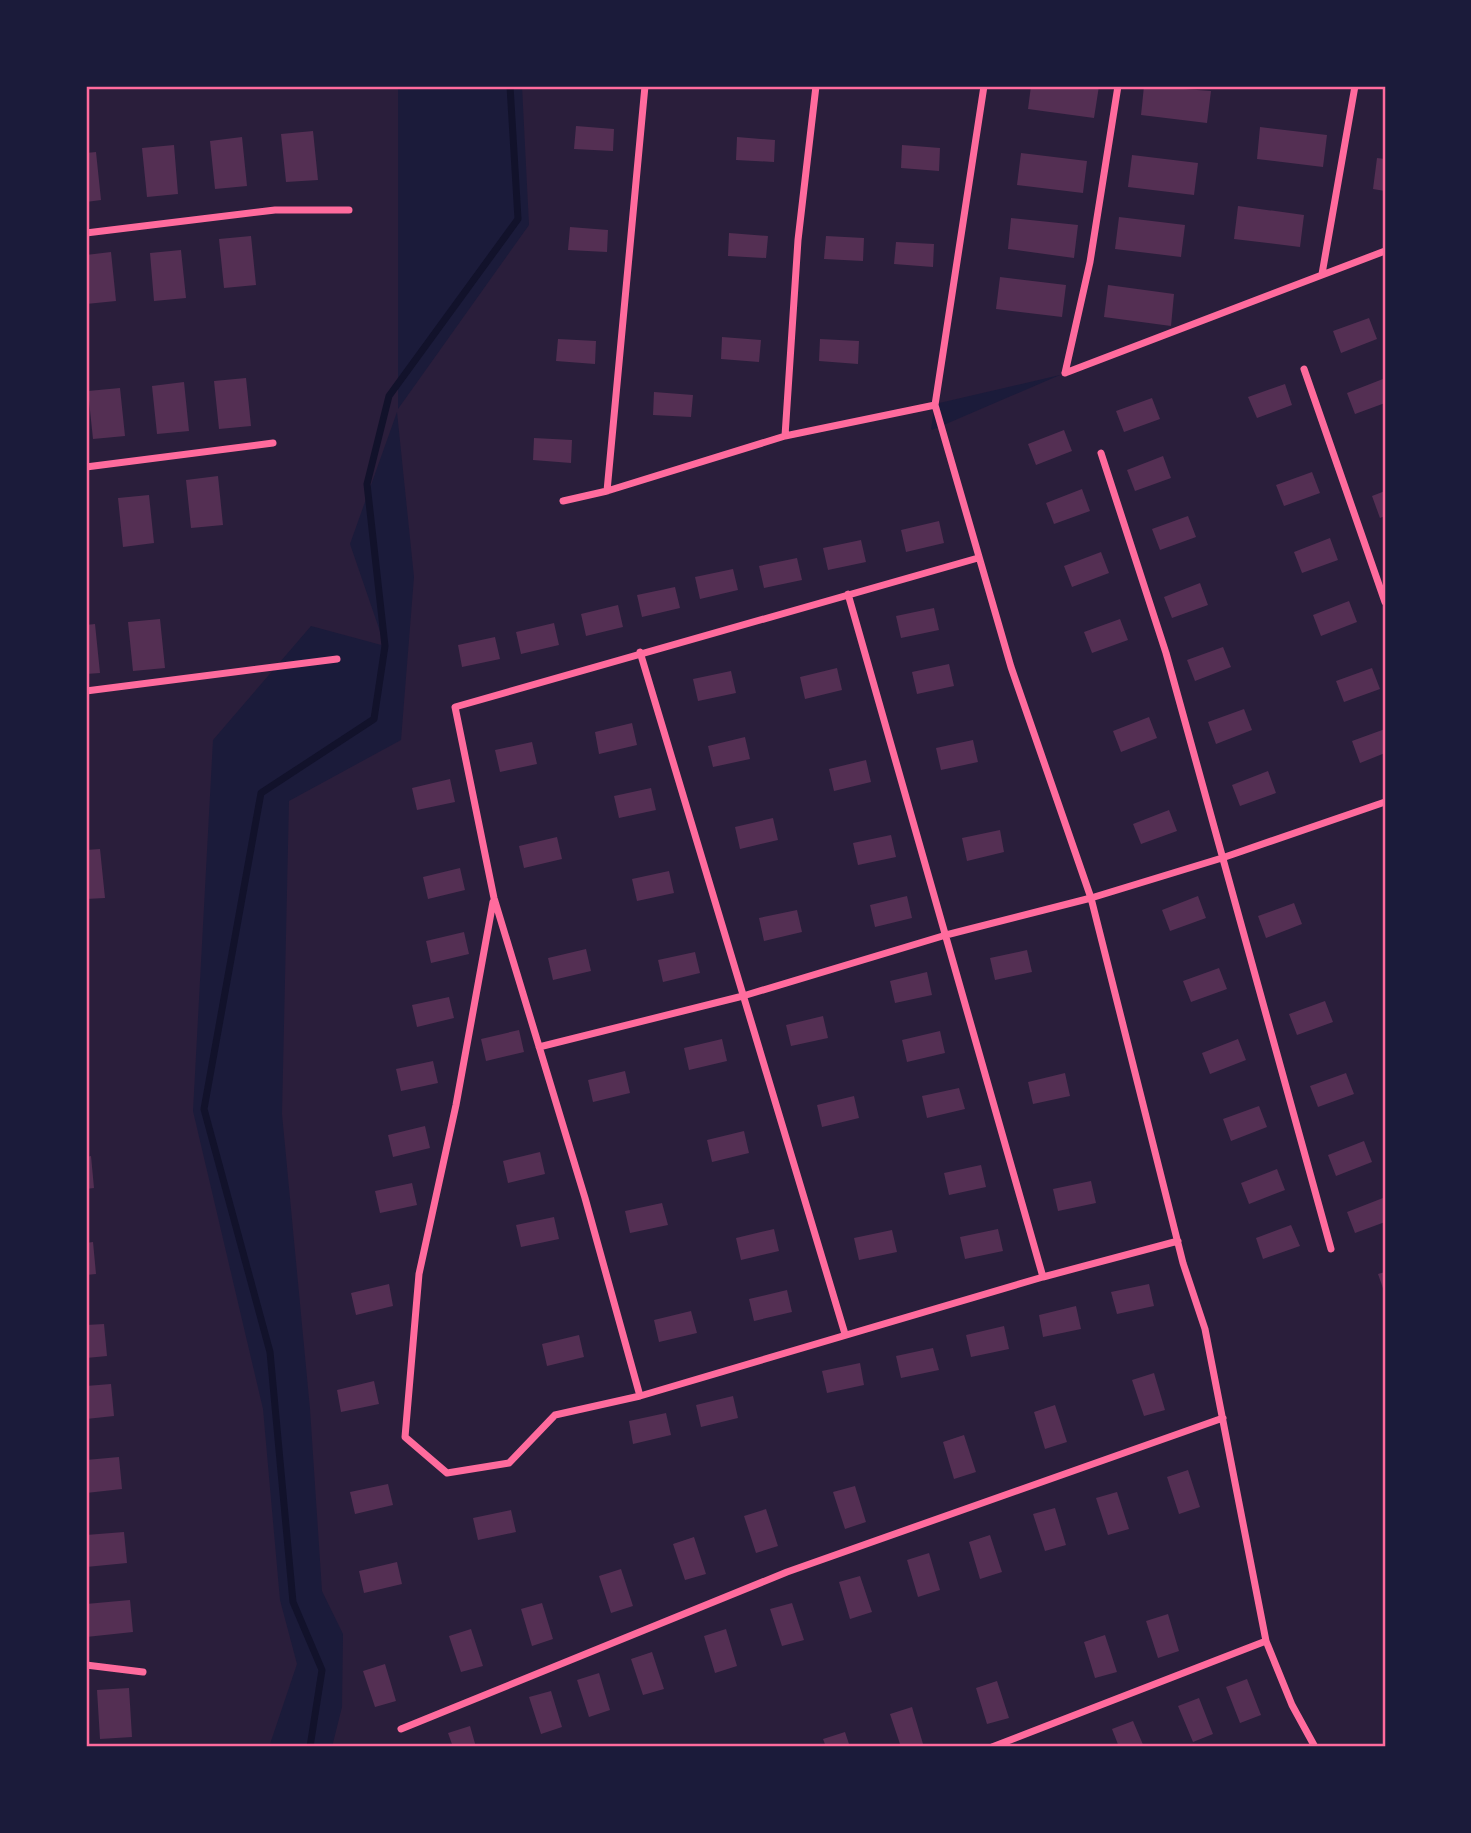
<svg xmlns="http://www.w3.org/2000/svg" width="1471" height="1833" font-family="'Crimson Pro',serif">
  <rect width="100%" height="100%" fill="#1b1b3a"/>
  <path fill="#2a1e3b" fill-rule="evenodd" d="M86,86h312v323l131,-184 -7,-139h863v1661h-1053l10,-40 1,-73 -21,-43 -12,-182 -28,-295 7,-313 112,-61 13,-163 -17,-165 -47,132 35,102 -74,-20 -98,114 -20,371 70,298 17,191 17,64 -28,83h-183zM1060,375l-128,55 -1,-1 4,-25z"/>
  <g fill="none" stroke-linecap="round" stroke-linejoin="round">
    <path stroke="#12122b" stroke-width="7" d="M310,1747l12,-77 -29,-68 -23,-250 -66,-243 57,-316 113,-74 11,-73 -18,-162 22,-88 129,-177 -8,-133"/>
  </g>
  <path fill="#542f53" d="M1031,86h68l-5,32 -66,-9z
    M1144,86l67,5 -4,32 -66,-8z
    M576,126l38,3 -1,22 -39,-2z
    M1260,127l67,8 -4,32 -66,-8z
    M313,131l5,49 -32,2 -5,-48z
    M242,137l5,49 -32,3 -5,-48z
    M737,137l38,3 -1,22 -38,-2z
    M174,145l4,49 -31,3 -5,-49z
    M902,145l38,3 -1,23 -38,-3z
    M96,152l5,48 -15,2v-49z
    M1021,153l66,8 -4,32 -66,-8z
    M1132,155l66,8 -4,32 -66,-8z
    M1377,158l8,1v32l-12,-2z
    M1238,206l66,9 -4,32 -66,-8z
    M1119,217l66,8 -4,32 -66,-8z
    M1011,218l67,7 -4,33 -66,-9z
    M570,227l38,3 -1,22 -39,-2z
    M729,233l39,3 -2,22 -38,-2z
    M251,236l5,49 -32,3 -5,-49z
    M826,236l38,2 -1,23 -39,-2z
    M896,242l38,2 -1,23 -39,-3z
    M181,250l5,48 -32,3 -4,-48z
    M111,252l5,49 -30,3v-49z
    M1000,277l66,8 -4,32 -66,-8z
    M1108,285l66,9 -3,32 -67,-9z
    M1369,318l8,21 -36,14 -8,-22z
    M722,337l39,3 -2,22 -38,-3z
    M558,339l38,2 -1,23 -39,-3z
    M820,339l39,2 -1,23 -39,-3z
    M246,378l5,48 -32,3 -5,-48z
    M1383,379l2,24 -30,11 -8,-21z
    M184,382l5,49 -32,3 -5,-48z
    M1285,384l7,21 -35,13 -9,-21z
    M120,388l5,48 -32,3 -5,-48z
    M654,392l39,3 -2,22 -38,-2z
    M1152,398l8,21 -36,13 -8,-21z
    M1064,430l8,21 -36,14 -8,-21z
    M534,438l38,2 -1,23 -38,-3z
    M1163,456l8,22 -36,13 -8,-21z
    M1312,472l8,21 -36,13 -8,-21z
    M218,476l5,49 -32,3 -5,-48z
    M1082,489l8,22 -36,13 -8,-21z
    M1385,491v25l-5,2 -8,-22z
    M149,495l5,48 -31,4 -5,-49z
    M1188,516l8,21 -36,13 -8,-21z
    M939,521l5,22 -38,9 -5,-22z
    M1330,538l8,22 -36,13 -8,-21z
    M861,540l5,22 -38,8 -5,-22z
    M1101,552l8,21 -37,14 -8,-21z
    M797,558l5,22 -38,8 -5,-22z
    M733,569l5,21 -38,9 -5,-22z
    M1200,583l8,22 -36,13 -8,-21z
    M675,587l5,21 -38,9 -5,-22z
    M1349,601l8,21 -36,14 -8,-21z
    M618,605l5,22 -37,9 -5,-22z
    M934,608l5,22 -38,8 -5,-22z
    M160,619l5,49 -32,3 -5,-49z
    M1120,619l8,21 -36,13 -8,-21z
    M554,623l5,22 -38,9 -5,-22z
    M95,624l5,49 -14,1v-49z
    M495,637l5,22 -38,8 -4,-22z
    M1223,647l8,20 -36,14 -8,-21z
    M949,664l5,22 -37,8 -5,-22z
    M837,668l5,22 -37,9 -5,-22z
    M1372,668l8,21 -36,13 -8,-21z
    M731,671l5,22 -38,8 -5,-22z
    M1244,709l8,21 -36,14 -8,-22z
    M1149,717l8,21 -36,14 -8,-21z
    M632,723l5,22 -38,9 -4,-22z
    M1385,729v24l-25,10 -8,-22z
    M745,737l5,22 -37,8 -5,-21z
    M973,740l5,22 -37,8 -5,-22z
    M532,742l5,22 -37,8 -5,-22z
    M866,760l5,22 -37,9 -5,-22z
    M1268,771l8,22 -36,13 -8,-21z
    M450,779l5,23 -38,8 -5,-22z
    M651,788l5,22 -37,8 -5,-22z
    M1169,810l8,21 -36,13 -8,-20z
    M773,818l5,22 -38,9 -5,-22z
    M1000,830l4,22 -37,9 -5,-23z
    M891,835l5,22 -38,8 -5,-22z
    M557,837l5,22 -38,9 -5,-22z
    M100,849l5,49 -19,1v-49z
    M460,868l5,22 -37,9 -5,-22z
    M669,871l5,22 -37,8 -5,-22z
    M907,896l5,22 -37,9 -5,-22z
    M1198,896l8,22 -36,13 -8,-21z
    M1294,903l8,21 -36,14 -8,-22z
    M797,910l5,22 -38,9 -5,-23z
    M464,932l5,22 -38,9 -5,-22z
    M586,949l5,22 -38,9 -5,-22z
    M1027,950l5,22 -37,8 -5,-22z
    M695,952l5,21 -37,9 -5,-22z
    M1219,968l8,21 -36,13 -8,-21z
    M927,972l5,23 -37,8 -5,-22z
    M449,997l5,21 -37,9 -5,-22z
    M1325,1001l8,21 -36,13 -8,-21z
    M823,1016l5,22 -37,8 -5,-21z
    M519,1030l5,22 -38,9 -5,-22z
    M940,1031l5,22 -38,9 -5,-22z
    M722,1039l5,22 -38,9 -5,-22z
    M1238,1039l8,21 -36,14 -8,-21z
    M433,1061l5,22 -37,8 -5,-22z
    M625,1071l5,22 -37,9 -5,-22z
    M1065,1073l5,23 -37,8 -5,-22z
    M1346,1073l8,21 -36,13 -8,-21z
    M959,1088l6,21 -38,9 -5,-22z
    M854,1096l5,22 -37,9 -5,-22z
    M1259,1106l8,21 -36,14 -8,-22z
    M425,1126l5,22 -37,9 -5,-22z
    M744,1131l5,22 -37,9 -5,-22z
    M1364,1141l8,21 -36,14 -8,-21z
    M540,1152l5,22 -37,9 -5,-22z
    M91,1156l3,32 -8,1v-32z
    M981,1165l5,22 -37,8 -5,-22z
    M1277,1169l8,21 -36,14 -8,-21z
    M1091,1181l5,22 -38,8 -5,-22z
    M412,1183l5,22 -37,8 -5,-22z
    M1383,1198l2,24 -30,11 -8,-21z
    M662,1203l6,22 -38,8 -5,-22z
    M554,1217l5,22 -38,8 -5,-22z
    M1291,1225l9,21 -37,13 -7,-21z
    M774,1229l5,22 -38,9 -5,-22z
    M998,1229l5,22 -38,8 -5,-22z
    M892,1230l5,22 -38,8 -5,-22z
    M93,1242l3,32 -10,1v-32z
    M1385,1272v22l-7,-20z
    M389,1284l4,22 -37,9 -5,-22z
    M1149,1284l5,22 -37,8 -6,-22z
    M787,1290l5,22 -38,9 -5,-22z
    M1076,1306l5,23 -38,8 -4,-22z
    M691,1311l6,22 -38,9 -5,-22z
    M104,1324l3,32 -21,2v-33z
    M1004,1326l5,23 -38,8 -5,-22z
    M579,1335l5,22 -37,9 -5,-22z
    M933,1348l6,22 -38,8 -5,-22z
    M860,1363l4,22 -37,8 -5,-22z
    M1154,1373l11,37 -21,6 -12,-36z
    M374,1381l5,23 -38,8 -4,-22z
    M111,1384l3,32 -28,3v-33z
    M733,1396l5,22 -37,9 -5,-22z
    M1055,1405l12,37 -22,7 -11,-37z
    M666,1413l5,22 -38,9 -4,-23z
    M964,1435l12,37 -22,7 -11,-37z
    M119,1457l3,32 -36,4v-33z
    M1188,1470l12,37 -21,7 -12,-37z
    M388,1484l5,21 -38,9 -5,-22z
    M855,1486l11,36 -21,7 -12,-37z
    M1117,1492l12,37 -21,6 -12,-37z
    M1055,1508l11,37 -21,6 -12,-37z
    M766,1509l12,37 -22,7 -12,-37z
    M511,1510l5,22 -38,8 -5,-22z
    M124,1532l3,31 -41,4v-32z
    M990,1535l12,37 -22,7 -11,-37z
    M694,1537l12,37 -21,6 -12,-36z
    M929,1553l11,37 -22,7 -11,-37z
    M397,1562l5,22 -38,9 -5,-22z
    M621,1569l12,37 -22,7 -12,-37z
    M860,1576l12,36 -22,7 -11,-37z
    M130,1600l3,32 -47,5v-33z
    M542,1603l11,36 -21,7 -11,-37z
    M792,1603l12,37 -22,6 -12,-37z
    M1168,1614l11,37 -21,7 -12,-37z
    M471,1629l12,37 -22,6 -12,-36z
    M726,1629l11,37 -22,7 -11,-37z
    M1105,1635l12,37 -22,6 -11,-36z
    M652,1652l12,37 -21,6 -12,-36z
    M385,1664l11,37 -21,6 -12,-36z
    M599,1673l11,37 -21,7 -12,-37z
    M1247,1679l14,36 -21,8 -14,-36z
    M997,1681l12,37 -22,6 -11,-36z
    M129,1688l3,49 -32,2 -3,-49z
    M551,1691l11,36 -21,7 -12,-37z
    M1199,1698l14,36 -20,8 -15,-36z
    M912,1707l11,37 -22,3 -11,-33z
    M1133,1721l11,26h-25l-7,-18z
    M470,1726l6,21h-23l-5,-14z
    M845,1732l5,15h-24l-3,-8z"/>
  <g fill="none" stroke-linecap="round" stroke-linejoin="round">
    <path stroke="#ff6b9d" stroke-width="7" d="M984,86l-49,319 76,262 80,231 92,365 22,66 61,312 26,64 23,42
      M86,233l189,-23h74
      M1322,274l33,-188
      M1304,369l81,233
      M1065,373l320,-122
      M1065,373l25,-111 28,-176
      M785,436l13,-196 18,-154
      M1101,453l65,200 165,596
      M86,467l187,-24
      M607,491l38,-405
      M563,501l44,-10 178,-55 150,-31
      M848,594l195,683 135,-36
      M640,652l205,682
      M86,691l251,-32
      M493,902l-37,203 -37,169 -14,163 42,36 62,-10 46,-48 85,-19 403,-119
      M539,1047l204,-51 203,-61 145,-37 131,-40 163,-56
      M640,1396l-55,-198 -91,-300 -39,-191 523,-149
      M86,1665l57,7
      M401,1729l386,-157 436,-154
      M992,1747l274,-106"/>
  </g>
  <rect width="1471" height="1833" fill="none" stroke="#1b1b3a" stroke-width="175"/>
  <rect x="88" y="88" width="1296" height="1657" fill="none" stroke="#ff6b9d" stroke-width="2.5"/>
</svg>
